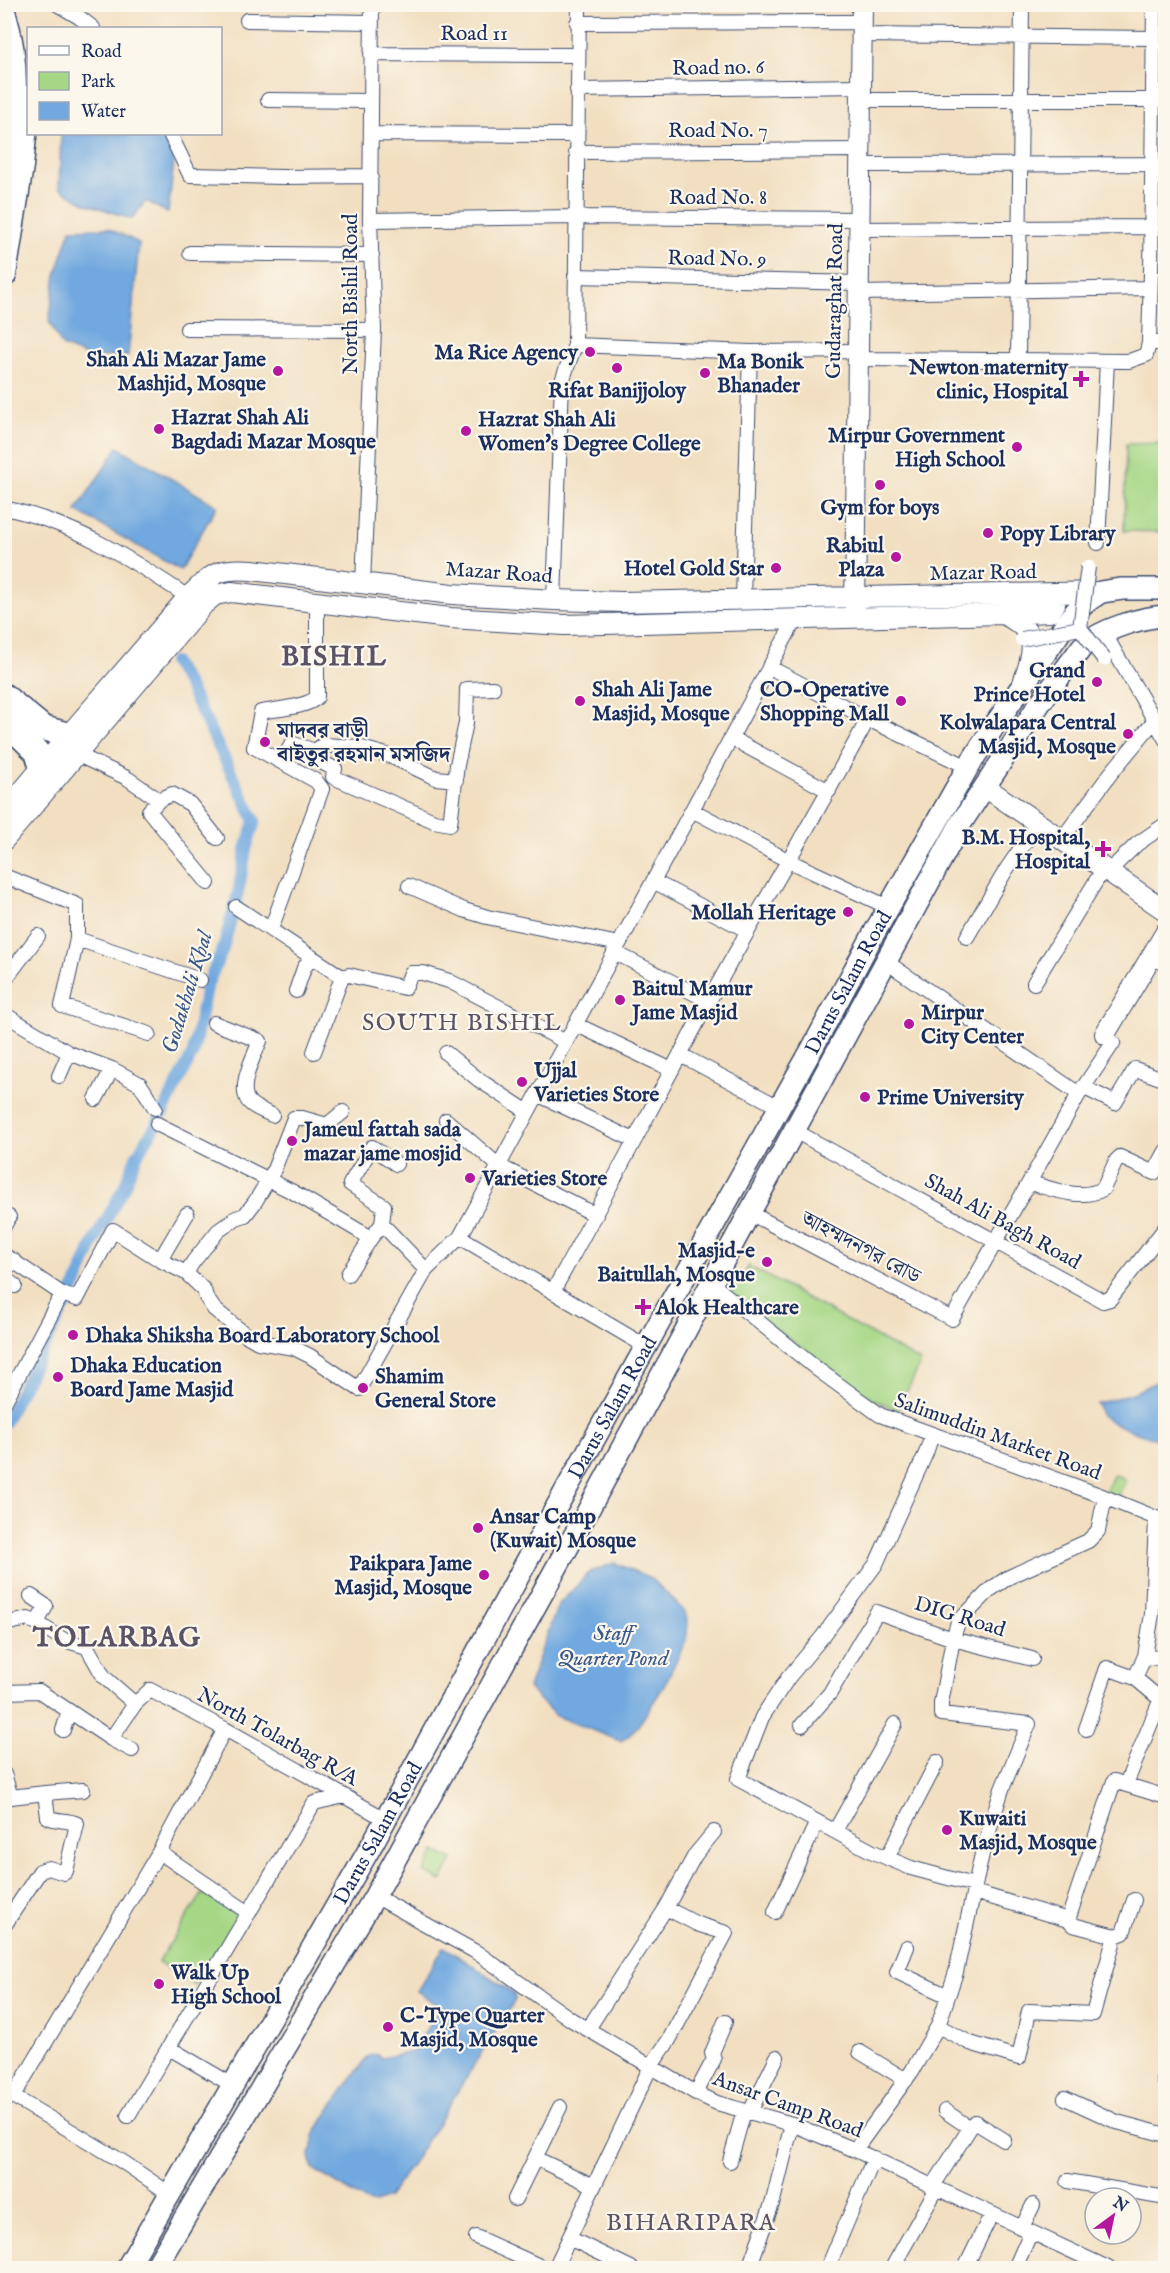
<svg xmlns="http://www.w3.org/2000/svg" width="1170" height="2273" font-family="'IM FELL English','Noto Serif Bengali',serif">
  <rect width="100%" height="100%" fill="#fbf7ec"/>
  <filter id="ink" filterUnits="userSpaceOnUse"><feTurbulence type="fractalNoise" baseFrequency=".0167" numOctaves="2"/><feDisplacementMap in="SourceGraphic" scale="12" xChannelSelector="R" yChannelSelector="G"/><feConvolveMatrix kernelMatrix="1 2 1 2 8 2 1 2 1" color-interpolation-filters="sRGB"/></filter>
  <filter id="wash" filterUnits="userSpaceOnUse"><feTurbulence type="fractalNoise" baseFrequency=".008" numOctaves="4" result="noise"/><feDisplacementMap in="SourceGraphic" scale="24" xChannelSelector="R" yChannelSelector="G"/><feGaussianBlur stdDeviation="1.35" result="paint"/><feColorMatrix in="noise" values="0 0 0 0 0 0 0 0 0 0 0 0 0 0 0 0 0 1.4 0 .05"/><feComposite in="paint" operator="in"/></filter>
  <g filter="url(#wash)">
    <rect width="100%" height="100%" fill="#f2dfc1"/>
    <path fill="#a6d785" stroke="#608372" stroke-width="1.5" d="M1165,443v89l-41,-1 2,-87z
      M749,1266l172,96 -23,48 -24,-10 -145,-104z
      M1114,1474l12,6 -8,17 -13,-5z
      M435,1851l18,9 -12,21 -17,-9z
      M203,1893l36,23 -45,69 -36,-23z"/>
    <path fill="#70a8df" stroke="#466c9e" stroke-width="1.5" d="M61,134h104l10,19 -7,60 -22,-12 -14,18 -47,-16 -26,-15z
      M108,228l31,15 -11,113 -40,1 -26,-11 -13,-25 7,-46 15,-46z
      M118,447l99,59 -37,64 -104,-59z
      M1165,1378v61c-12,2 -55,-15 -64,-25 -2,-3 -2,-7 -4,-10l36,-11z
      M614,1563l37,15 34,34 3,13 -2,15 -22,46 -24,37 -12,14 -8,4 -64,-25 -28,-28 30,-83 32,-33z
      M444,1947l70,46 1,7 -98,156 -29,42 -13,5 -8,-1 -54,-33 -3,-13 4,-20 8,-14 28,-42 19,-24 8,-2 5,4 31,-6 27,-45 -23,-16z"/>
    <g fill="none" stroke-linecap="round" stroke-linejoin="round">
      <path stroke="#70a8df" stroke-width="12" d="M4,1423l73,-140 16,-39 31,-57 13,-32 20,-31 36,-71 13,-65 17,-39 15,-56 8,-44 9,-28 -66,-134 -16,-25"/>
    </g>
  </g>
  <g filter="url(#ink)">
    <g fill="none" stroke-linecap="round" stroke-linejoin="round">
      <g stroke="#3b496d" stroke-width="16">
        <path id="street" d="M57,4l22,13 14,11
          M247,20l124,2
          M577,23l284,-1
          M861,35l293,3
          M371,54l206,1
          M577,90l284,-4
          M268,100l103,1
          M861,100h292
          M170,134l20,41 93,2 88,-1
          M371,134l205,1
          M576,152l284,-2
          M860,165l292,-1
          M370,220l207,-3 282,2
          M859,229l293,-2
          M190,253l182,2
          M575,276l283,7
          M858,293l292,-5
          M187,329l187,1
          M1149,343h17
          M575,345l175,7 108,-1
          M858,359l271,2 17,-6 3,-12 2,-70 3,-269
          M1018,360l4,-356
          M4,508c69,14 127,51 184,89
          M1098,543l9,-182
          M363,583l11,-253 -4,-110 2,-216
          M554,600l8,-219 13,-36 4,-341
          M743,600l7,-248
          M1104,633l62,107
          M769,667l99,52 100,48
          M731,738l98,53
          M315,751l5,4 1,7 14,7 -2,8 101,44 16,3 7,-59 9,-42 1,-34 26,-1
          M76,754l51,24 32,22 13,-6 18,10 27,34
          M285,756l6,-11 3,-1 21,7 8,-6 35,2 32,9 46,22 20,2
          M159,800l-10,11 59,72
          M692,810l97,51 99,46
          M1062,839l49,-66 43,-52 12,-5
          M1109,871l28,-27 29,-20
          M4,876l73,29v34l-15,67 87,28
          M653,881l95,50
          M409,886l55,24 23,7 132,27
          M236,907l106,70 7,-2 56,13 6,-15h12l26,8 117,61
          M271,929l51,-140 -6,-8 -62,-34 7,-35c14,-3 46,-4 56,-15v-95
          M967,937l39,-67 32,-47
          M77,939l123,41
          M614,952l95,49
          M1150,957l16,7
          M885,961l194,133
          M4,981l34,-45
          M1034,983l70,-115
          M296,991l8,-23 8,-11
          M4,1014l65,39 43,16 28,15 15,24
          M214,1023l46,18c-6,15 -25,50 -9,63 6,5 14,8 21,11
          M575,1024l97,46
          M314,1052l28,-75
          M446,1053l33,27 49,32
          M681,1055l98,52
          M59,1076l10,-23
          M1083,1087l32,16 20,-34 31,11
          M537,1094l97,46
          M96,1099l16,-30
          M446,1120l53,46 97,49
          M157,1124l136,68 78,46 11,-14 44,46
          M795,1131l308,170 7,-2 56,-72
          M1030,1183c23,6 51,18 73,6l13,-28 4,-4 34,16 12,-22
          M750,1213l202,106 127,-225 34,-51 -8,-9
          M382,1224l2,-18 -34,-22 22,-37 24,17
          M4,1226l5,-9
          M460,1237l187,110
          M4,1255l58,39 15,5 36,-69 47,30 26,13 18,17 2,7 8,12 32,26 12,7 36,6 16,8 49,33 67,-119 34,-33 335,-617
          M160,1260l27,-46
          M4,1272l9,-12
          M186,1273l7,-11 25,-31 18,-13 9,-3 10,-13 18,-30 21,-54h8l25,7 16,-13
          M348,1274l23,-36
          M4,1278l11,8
          M712,1284l105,85 63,46 217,79 69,28
          M553,1291c54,-96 104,-195 157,-292 51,-94 107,-185 158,-280
          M4,1403l58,-109
          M932,1435l-6,18 -50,111 -53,72 -35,42 -26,39 -24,62 133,72 40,17 63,17
          M31,1596l15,10 -9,17 27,17 23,7 17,30 31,27
          M4,1624l24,-5 9,4
          M1145,1656l21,4
          M1135,1678l10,-22 7,-42 4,-96
          M4,1692l35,-1 72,48 21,11
          M802,1725l28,-32 47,-81 76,27 79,20
          M1086,1729l21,-61 28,10 31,26
          M63,1730l6,-19
          M111,1739l24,-35 15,-14 75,39 160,90
          M4,1774l7,23 34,-4 3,24c9,5 19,2 29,7l-11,47 -2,2 -15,-5 -9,3 -36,55
          M1126,1784l34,-83
          M45,1793l38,-3
          M835,1831l60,-107
          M159,1852l90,61
          M887,1858l50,-96
          M375,1896l101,56 96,68 124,73 21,10 75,21 63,26 253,118
          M775,1912l42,-90
          M1068,1920l46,-139 52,16
          M1115,1936l8,-3 11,-33
          M907,1947l-10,25 51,24
          M938,2026l32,17 49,15 10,-47 64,3 22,-78 -42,-11 -5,-5 -94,-28
          M588,2029l78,-121 29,-53 19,-23
          M169,2048l65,38
          M860,2052l46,28
          M1164,2080l2,1
          M4,2091l119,71 47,32
          M696,2093l18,-34 -2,-6 13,-31
          M13,2097l146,-245 66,-123
          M1065,2098l52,24 49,13
          M945,2111l25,17 5,-6 29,18
          M750,2112l27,-55
          M128,2116l186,-313 30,-7
          M855,2150l57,-79 26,-45 18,-54 26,-118 20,-65 27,-65 -88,-10v-11l12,-64 5,-17 33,-33 18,-12 79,-36 10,-10 7,-34
          M535,2158l59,28
          M730,2161l14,-50
          M1068,2181l98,17
          M933,2186l37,-58
          M515,2199l45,-92
          M1022,2228l11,-23
          M476,2237l68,31
          M569,2238l62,30
          M828,2267l46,-109
          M555,2268l96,-202 18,-26 57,-107 -29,-9 -31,-16
          M749,2268l24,-67 19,-77
          M892,2268l45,-80
          M965,2268l26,-53
          M1015,2268l15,-34"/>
      </g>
      <g stroke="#3b496d" stroke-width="22">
        <path id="secondary" d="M855,611l7,-607
          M1005,614l45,-2 5,-8 -5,-9
          M985,787l181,124
          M4,813l65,-78 119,-138c25,-23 29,-30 64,-27l200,24 102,6 68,2 479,-10
          M4,840l200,-236 11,-9 16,-3 219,26 114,7 439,-11c35,17 33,33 21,66
          M1105,1034l61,-102"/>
      </g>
      <g stroke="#3b496d" stroke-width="24">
        <g id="primary">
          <path id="s1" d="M127,2268l243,-420 182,-333 261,-468 60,-112 95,-168 28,-44 67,-95 13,-17 13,-11 12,-8 21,-3h44"/>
          <path d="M155,2268l220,-372 209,-378 377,-695 79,-120 42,-56c17,-17 59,-30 84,-31"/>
        </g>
      </g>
      <g stroke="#3b496d" stroke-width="27">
        <path id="highway" d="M4,15c11,36 12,70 8,107
          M4,275l17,-109 7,-68
          M4,696l39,32 26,7
          M4,720l33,32 5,16"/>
      </g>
      <use href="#street" stroke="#fff" stroke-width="14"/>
      <use href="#secondary" stroke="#fff" stroke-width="20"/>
      <use href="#primary" stroke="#fff" stroke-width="21"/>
      <use href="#highway" stroke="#fff" stroke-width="24"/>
      <g stroke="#3b496d" stroke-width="16" stroke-linecap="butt">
        <path id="street-bridge" d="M1088,567l-8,61 24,31
          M1022,639l58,-11"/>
      </g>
      <use href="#street-bridge" stroke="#fff" stroke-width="14"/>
    </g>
  </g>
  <g fill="#b5179e" stroke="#fbf7ec" stroke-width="2">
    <circle cx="590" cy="352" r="6"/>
    <circle cx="617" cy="368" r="6"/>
    <circle cx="278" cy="371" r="6"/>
    <circle cx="705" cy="373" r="6"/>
    <path d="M1078 370h6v6h6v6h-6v6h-6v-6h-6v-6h6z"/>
    <circle cx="159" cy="429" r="6"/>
    <circle cx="466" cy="431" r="6"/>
    <circle cx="1017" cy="447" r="6"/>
    <circle cx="880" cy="485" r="6"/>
    <circle cx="988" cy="533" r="6"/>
    <circle cx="896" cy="557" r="6"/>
    <circle cx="776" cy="568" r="6"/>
    <circle cx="1097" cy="682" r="6"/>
    <circle cx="580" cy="701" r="6"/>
    <circle cx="901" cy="701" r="6"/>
    <circle cx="1128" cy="734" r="6"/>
    <circle cx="265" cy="742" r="6"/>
    <path d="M1100 840h6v6h6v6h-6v6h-6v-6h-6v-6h6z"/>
    <circle cx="848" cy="912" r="6"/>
    <circle cx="620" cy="1000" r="6"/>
    <circle cx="909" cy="1024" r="6"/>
    <circle cx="522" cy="1082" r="6"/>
    <circle cx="865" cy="1097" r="6"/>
    <circle cx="292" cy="1141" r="6"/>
    <circle cx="470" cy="1178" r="6"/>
    <circle cx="767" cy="1262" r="6"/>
    <path d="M640 1298h6v6h6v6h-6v6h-6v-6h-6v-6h6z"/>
    <circle cx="73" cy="1335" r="6"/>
    <circle cx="58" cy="1377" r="6"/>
    <circle cx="363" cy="1388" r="6"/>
    <circle cx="478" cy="1528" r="6"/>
    <circle cx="484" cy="1575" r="6"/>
    <circle cx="947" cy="1830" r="6"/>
    <circle cx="159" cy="1984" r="6"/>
    <circle cx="388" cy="2027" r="6"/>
  </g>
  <g text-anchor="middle" stroke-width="4.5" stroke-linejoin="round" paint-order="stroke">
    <g font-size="21" fill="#1b2f5e" stroke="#fbf7ec">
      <text x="474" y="40">Road 11</text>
      <text transform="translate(718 67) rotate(-1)" y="7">Road no. 6</text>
      <text x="718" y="137">Road No. 7</text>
      <text x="718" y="204">Road No. 8</text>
      <text transform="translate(717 258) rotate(1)" y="7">Road No. 9</text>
      <text transform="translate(350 294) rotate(-90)" y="7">North Bishil Road</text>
      <text transform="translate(834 301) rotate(-89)" y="7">Gudaraghat Road</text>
      <text transform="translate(499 572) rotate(4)" y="7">Mazar Road</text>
      <text transform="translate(983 572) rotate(-1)" y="7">Mazar Road</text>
      <text dy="7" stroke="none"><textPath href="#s1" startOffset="1474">Darus Salam Road</textPath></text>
      <text transform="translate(1003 1221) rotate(29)" y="7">Shah Ali Bagh Road</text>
      <text transform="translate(861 1247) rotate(28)" y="7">আহম্মদনগর রোড</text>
      <text dy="7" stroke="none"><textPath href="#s1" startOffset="988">Darus Salam Road</textPath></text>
      <text transform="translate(998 1436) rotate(20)" y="7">Salimuddin Market Road</text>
      <text transform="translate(960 1616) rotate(17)" y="7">DIG Road</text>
      <text transform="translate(278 1736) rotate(29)" y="7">North Tolarbag R/A</text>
      <text dy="7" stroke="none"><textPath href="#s1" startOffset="502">Darus Salam Road</textPath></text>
      <text transform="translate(788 2104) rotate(20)" y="7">Ansar Camp Road</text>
    </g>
    <g font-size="21" font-weight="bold" fill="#1b2f5e" stroke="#fbf7ec" text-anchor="start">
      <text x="578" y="359" text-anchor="end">Ma Rice Agency</text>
      <text x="266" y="366" text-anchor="end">Shah Ali Mazar Jame<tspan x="266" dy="24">Mashjid, Mosque</tspan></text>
      <text x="717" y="368">Ma Bonik<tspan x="717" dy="24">Bhanader</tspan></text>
      <text x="1068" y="374" text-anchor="end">Newton maternity<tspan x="1068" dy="24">clinic, Hospital</tspan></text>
      <text x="617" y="397" text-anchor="middle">Rifat Banijjoloy</text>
      <text x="171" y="424">Hazrat Shah Ali<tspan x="171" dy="24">Bagdadi Mazar Mosque</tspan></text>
      <text x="478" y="426">Hazrat Shah Ali<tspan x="478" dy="24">Women's Degree College</tspan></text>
      <text x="1005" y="442" text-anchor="end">Mirpur Government<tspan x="1005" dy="24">High School</tspan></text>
      <text x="880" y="514" text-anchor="middle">Gym for boys</text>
      <text x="1000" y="540">Popy Library</text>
      <text x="884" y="552" text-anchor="end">Rabiul<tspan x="884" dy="24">Plaza</tspan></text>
      <text x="764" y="575" text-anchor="end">Hotel Gold Star</text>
      <text x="1085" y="677" text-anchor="end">Grand<tspan x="1085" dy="24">Prince Hotel</tspan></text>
      <text x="592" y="696">Shah Ali Jame<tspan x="592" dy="24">Masjid, Mosque</tspan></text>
      <text x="889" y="696" text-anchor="end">CO-Operative<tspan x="889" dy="24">Shopping Mall</tspan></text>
      <text x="1116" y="729" text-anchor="end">Kolwalapara Central<tspan x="1116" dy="24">Masjid, Mosque</tspan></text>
      <text x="277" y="737">মাদবর বাড়ী<tspan x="277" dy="24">বাইতুর রহমান মসজিদ</tspan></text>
      <text x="1090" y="844" text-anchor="end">B.M. Hospital,<tspan x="1090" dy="24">Hospital</tspan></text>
      <text x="836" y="919" text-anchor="end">Mollah Heritage</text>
      <text x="632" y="995">Baitul Mamur<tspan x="632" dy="24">Jame Masjid</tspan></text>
      <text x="921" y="1019">Mirpur<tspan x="921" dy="24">City Center</tspan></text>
      <text x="534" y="1077">Ujjal<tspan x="534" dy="24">Varieties Store</tspan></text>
      <text x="877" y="1104">Prime University</text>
      <text x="304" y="1136">Jameul fattah sada<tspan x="304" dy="24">mazar jame mosjid</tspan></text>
      <text x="482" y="1185">Varieties Store</text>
      <text x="755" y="1257" text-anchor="end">Masjid-e<tspan x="755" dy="24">Baitullah, Mosque</tspan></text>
      <text x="656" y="1314">Alok Healthcare</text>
      <text x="85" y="1342">Dhaka Shiksha Board Laboratory School</text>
      <text x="70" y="1372">Dhaka Education<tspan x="70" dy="24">Board Jame Masjid</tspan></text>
      <text x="375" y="1383">Shamim<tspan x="375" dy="24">General Store</tspan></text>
      <text x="490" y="1523">Ansar Camp<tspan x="490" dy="24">(Kuwait) Mosque</tspan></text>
      <text x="472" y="1570" text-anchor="end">Paikpara Jame<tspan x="472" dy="24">Masjid, Mosque</tspan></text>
      <text x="959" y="1825">Kuwaiti<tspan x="959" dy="24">Masjid, Mosque</tspan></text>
      <text x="171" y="1979">Walk Up<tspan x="171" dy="24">High School</tspan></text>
      <text x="400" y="2022">C-Type Quarter<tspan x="400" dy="24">Masjid, Mosque</tspan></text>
    </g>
    <g font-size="22" font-style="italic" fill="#39598b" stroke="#fbf7ec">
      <text transform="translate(186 992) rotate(-73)" y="8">Godakhali Khal</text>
      <text x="613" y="1640">Staff<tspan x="613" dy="25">Quarter Pond</tspan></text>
    </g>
    <g font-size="24" letter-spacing="1.5" fill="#5c5266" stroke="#fbf7ec">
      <text x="462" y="1030">SOUTH BISHIL</text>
      <text x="691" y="2230">BIHARIPARA</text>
    </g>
    <g font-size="27" font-weight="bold" letter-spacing="1.5" fill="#5c5266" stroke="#fbf7ec">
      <text x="334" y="665">BISHIL</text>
      <text x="117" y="1646">TOLARBAG</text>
    </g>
  </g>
  <rect width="1170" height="2273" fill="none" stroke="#fbf7ec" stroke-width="24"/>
  <rect x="27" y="27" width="195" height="108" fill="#fbf7ec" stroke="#a1a7b3" stroke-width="1.5"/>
  <rect x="39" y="46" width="30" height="9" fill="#ffffff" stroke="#a1a7b3" stroke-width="1.5"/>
  <text x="81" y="57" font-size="18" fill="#1b2f5e">Road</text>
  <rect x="39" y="72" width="30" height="18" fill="#a6d785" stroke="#a1a7b3" stroke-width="1.5"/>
  <text x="81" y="87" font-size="18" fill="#1b2f5e">Park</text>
  <rect x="39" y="102" width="30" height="18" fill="#70a8df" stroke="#a1a7b3" stroke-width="1.5"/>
  <text x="81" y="117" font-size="18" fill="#1b2f5e">Water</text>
  <g transform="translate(1113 2216) rotate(33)"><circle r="28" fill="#fbf7ec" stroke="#a1a7b3" stroke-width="1.5"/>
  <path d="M0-4.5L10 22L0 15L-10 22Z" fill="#b5179e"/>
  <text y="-9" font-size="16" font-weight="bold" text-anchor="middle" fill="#1b2f5e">N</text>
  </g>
</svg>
